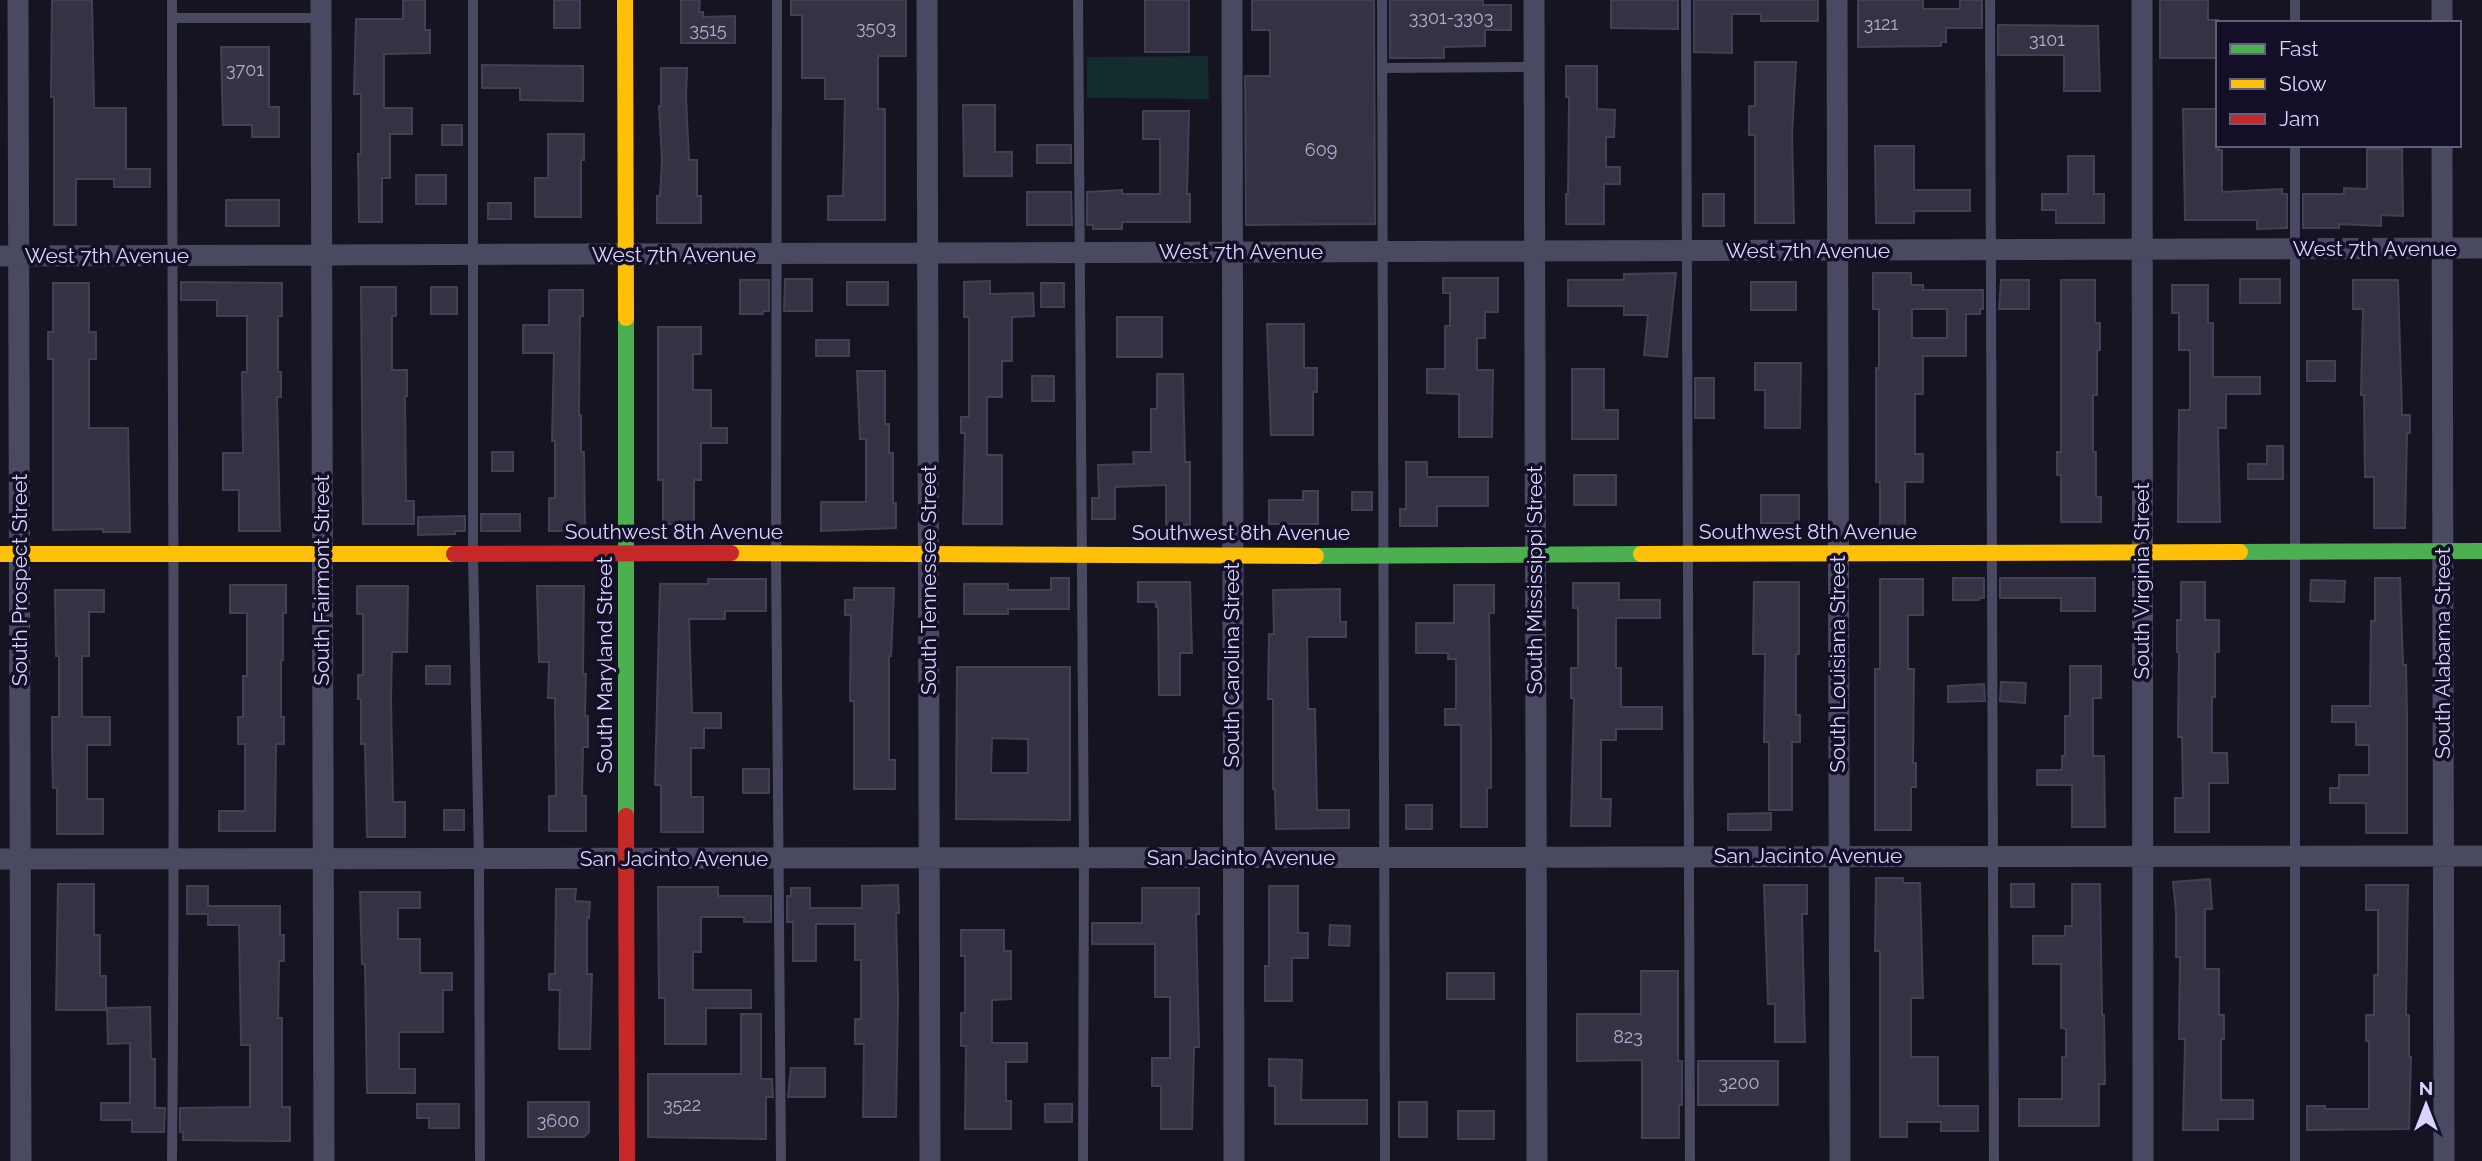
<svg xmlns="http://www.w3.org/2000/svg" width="2482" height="1161" font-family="Raleway,sans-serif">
  <rect width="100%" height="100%" fill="#161421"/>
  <path fill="#132c2d" d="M1208,56l1,43 -122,-1v-41z"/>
  <path fill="#343243" stroke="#433f54" stroke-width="2" fill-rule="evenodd" d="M52,0h40l2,108h32v61h24v18h-36v-8h-38v46h-22v-128h-3z
    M403,0h22v30h5v23l-46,1v54h28v26h-22v44h-8v44h-23l-1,-68h3v-60h-7l2,-75h47z
    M554,0h26v28h-26z
    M681,0h19l-1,12h4v5l32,-1v27h-54z
    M791,0h115v56h-28v53h7v111h-57v-24h15l2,-97h-20v-21h-23v-63h-11z
    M1145,0h44v52h-44z
    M1252,0h122l1,224 -129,1 -1,-149h25v-46h-18z
    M1390,0h93v5h28v25h-26v16l-41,1v11h-54z
    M1611,0h67v29l-67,-1z
    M1694,0h124v21h-57v-7h-29v39l-38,-1z
    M1858,0h65v9h37v-9h22v28h-36v14h-5v4l-83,1z
    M2160,0h48v20h10v38h-58z
    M1998,25l100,1 2,65h-36v-36h-66z
    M221,47h48v60h10v30h-27v-12h-29z
    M1755,62h41l-4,73 2,88h-39v-88h-6v-29h6z
    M482,65l101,1v35l-63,-1v-12h-38z
    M1566,66h31v43l18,1 -1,27h-8v30h14v17h-16v40h-38v-30h2l1,-97h-3z
    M661,68h26l-1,30 3,62h8v36h4v27h-44v-27h3l2,-36 -3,-54h2z
    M963,105h32v47h17v24h-48z
    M2183,109h35v41h4v42l60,-3v5h5v34l-30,1v-9h-72z
    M1143,111h46l-2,83h3v28h-68v7h-29v-4h-6v-33l35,-2v4h38v-55h-17z
    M442,125h20v20h-20z
    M548,134h36v26h-3v57h-46v-39h13z
    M1037,145h34v18h-34z
    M1875,146h39v44h56v21h-56v12h-38z
    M2367,149h35l1,67 -22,-1v11l-42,-2v4h-36v-34h41v-6l23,1z
    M2068,156h26v38h10v29h-48v-13h-14v-16h26z
    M416,175h30v29h-30z
    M1027,192h44l1,33h-45z
    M1703,194h21v32h-21z
    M226,200h53v26h-53z
    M488,203h23v16h-23z
    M1676,273l-9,84 -23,-2 4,-40h-24v-9h-56v-26h56v-6z
    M1873,273h38v12h12v5h60v19h-3v5h-14v42h-43v38h-8v60h8v28h-18v45h-25v-45h-4v-114h3v-59h-6zM1912,309h35v29h-35z
    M1443,278h55v34h-13v26h-8v32h16l-1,67h-33v-43l-32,-1v-24h18v-43h5v-33h-7z
    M785,279h27v32h-28z
    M2240,279h40v24h-40z
    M740,280h29v31h-6v3h-23z
    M2001,280h28v29h-30z
    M2061,280h34v43h5v27h-3v45h-4v57h3v45h5v25h-40v-47h-4v-23h4z
    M2353,280h45l4,135h8v18h-3l-2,95h-31v-51h-9l-1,-82h-3l2,-86h-10z
    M990,281v13l43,-1 1,23 -22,1v44h-10v36h-15v58h15v69h-39l2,-91h-4v-16h8v-100h-5v-35z
    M181,282l101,1v33h-4v56h3v25h-4l3,134h-41v-41h-16v-37h20l-1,-81h5v-56h-30v-16h-36z
    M847,282h41v23h-41z
    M1751,282h45v28h-45z
    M53,283h36v49h7v27h-7v69h39l2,104h-27v-3l-50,1v-171h-5v-27h5z
    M1041,283h23v24h-23z
    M2172,285h36v38h5v54h47v17h-34v34h-8l2,94h-42l1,-112h11v-60h-11v-37h-7z
    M361,287h35v29h-4v54h15v26h-2l1,105h8v23h-51z
    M431,287h26v27h-26z
    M549,290h34v26h-3l-1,99h2v37h3l1,79h-36v-33h6v-57h-3l2,-88h-31v-28h26z
    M1117,317h45v40h-45z
    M1267,324h37v44h13v24h-4v43h-42z
    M658,327h43v27h-8v36h18v38h16v15h-26v37h-7v44h-31v-44h-5z
    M816,340h33v16h-33z
    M2307,361h28v20h-28z
    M1755,363h46l-1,65h-35v-38h-10z
    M1572,369h32v41h14v29h-46z
    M857,371h28v53h4v29h4v50h3v25l-75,3v-29h45v-63h-6z
    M1157,374h26l2,88h5v63h-24v-40l-51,2v32h-23v-21h7l-1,-33 36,-1 -1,-12h18v-43h6z
    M1032,376h22v25h-22z
    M1695,378h19v40h-19z
    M2267,446h16v33h-35v-15h19z
    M492,452h21v19h-21z
    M1406,462h21v15h61v29h-51v20h-37v-17h6z
    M1574,475h42v30h-42z
    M1303,491h15v33h-49v-24h34z
    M1352,492h20v18h-20z
    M1761,495h38v28h-38z
    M481,514h39v17h-39z
    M465,516v15h-10v3l-37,1v-18z
    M1051,578h18v31h-61v5h-44v-30h44v6h43z
    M1953,578h31v20h-5v2h-26z
    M2000,578h95v33h-34v-13h-61z
    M2375,578h25l3,87h3l1,50v118h-41v-30h-36v-15h9v-13h30v-30h-13v-23h-24v-16h38l1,-85h4z
    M708,579h58v32h-41v8h-36l3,94h29v15h-17v20h-13v49h12v35h-42v-47h-6l5,-201h48z
    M1880,579h43v36h-15v54h6l-1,94h3v24h-5v43h-36v-161h5z
    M2311,580l34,1 -1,21 -34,-1z
    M1138,582h52l2,71h-12v42h-21l-1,-88h-2v-5h-18z
    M1754,582h45v72h-3v61h4v27h-8v68h-23v-68h-5l1,-88h-12z
    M2181,582h24v38h14v32h-4v45h-3v56h15l1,30h-19v49h-34v-34h8l-1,-61h-4l1,-85h-2v-32h4z
    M1573,583h46v17h41v18h-44v50h5v39h41v22h-46v11h-15v59h10l-1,27h-39l3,-128h-3v-30h7v-60h-5z
    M230,585h56v28h-3v47h-2v57h3v27h-8l-1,87h-56v-20h26v-67h-7v-27h5v-41h4v-63h-17z
    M1454,585h40v28h-5l2,132v43h-4v39h-26v-102h-16v-16h11v-50h-8v-6h-32v-30h38z
    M357,586h51l-1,66h-15l-1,47 2,103h12v35h-38l-2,-93h-4v-45h-3v-24h5v-61h-6z
    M537,586h47l-1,88h3l-1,42h3v31h-5l-1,49h4v35h-37v-35h7l-1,-98h-7l1,-36h-10z
    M854,588h40l-3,68h-2v104h6v29h-41v-88h-4l1,-86h-6v-15h9z
    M1340,589v33h6v15h-39l1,72h7l2,101h32v18l-73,1 -1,-40h-2v-90h-5l1,-65h5l-1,-44z
    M55,590h49v22h-15v44h-7v61h28v28h-23v54h16v35h-46v-46h-4l-1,-43v-28h7v-61h-3z
    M426,666h24v18h-24z
    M2070,666h31v32h-8v58h11l1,71h-33v-42h-35v-15h25v-14h3v-40h5z
    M957,667h113v153l-114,-1zM992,738l36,1v34h-37z
    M2001,682l25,1 -1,20 -25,-2z
    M1984,684l1,17 -37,1v-16z
    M743,769h26v24h-26z
    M1406,805h26v24h-26z
    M444,810h20v20h-20z
    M1771,813v17h-43v-16z
    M1876,878h27v5h17l3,115h-12v59h27v49h40v25h-37v-9h-34v15h-27v-186h-5z
    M2210,879l2,30h-7v60h14v46h5v24h-3v61h32v19h-35v11h-35l2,-91h-6l1,-82h-4v-46l-3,-29z
    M58,884h36v51h6v41h6v34h-50z
    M2011,884h23v23h-23z
    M2072,884h28l2,131h2l1,69h-6v42h-80v-27h43v-42h4v-28l-5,-1v-64h-28v-28h32v-10h7z
    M898,885l1,28h-3l2,88 -2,116h-33l1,-73h-9v-25h6v-59h-6v-36h-39v37h-23v-39h-6v-26h4v-8h19v20h52v-22z
    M1764,885h43v29h-5l3,128h-30v-38h-7z
    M2366,885h42l-2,130h3v42h2l-2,72 -102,1v-24h18v3h44v-68h-3v-26h8v-40h4v-65h-12z
    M187,886h21v20h72v29h4v26h-5l-1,57h4v89h8v34l-107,-1v-8h-3v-24l70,-1v-62h-9l-2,-120h-31v-11h-21z
    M1269,886h29v47h10v25h-16v43h-27v-35h4z
    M658,887h60v9h53v26h-27v-5h-43v35h-8v38h58v18h-45v36h-41v-46h-6z
    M1142,888h57v26h-3l3,133h-5l-2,82h-31v-43h-9v-28h18v-61h-15v-53h-63v-21h50z
    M556,889h20l-1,12 15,1 -1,16 -2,-1v57h5l-2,75h-31l1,-59h-11v-16h6z
    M360,892h60v16h-22v31h22v34h32v17h-9v42h-44v37h16v24h-48l-2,-129h-3z
    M1330,925l20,1 -1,20 -20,-1z
    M961,930h43v21h7v48l-19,1v43h35v19h-21v39h5v28h-46l1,-83h-5v-33h4v-57h-4z
    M1641,971h37v90h4v44h-3v33h-37v-78l-65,1v-47h64z
    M1447,973h47v26h-47z
    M150,1007l1,52h4v49h10l-1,24h-32v-12h-31v-17h29v-60l-22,1 -1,-36z
    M741,1014h20v65h11l1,18h-7v42l-118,-2v-63h93z
    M1269,1059l33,1 -1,40h66v24h-92v-38h-6z
    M1698,1061h80v44h-80z
    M791,1068h34v29h-37z
    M528,1102h61v30l-5,5h-56z
    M1399,1102h28v35h-28z
    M417,1104h42v24h-30v-10h-12z
    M1045,1104h27v18h-27z
    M1458,1111h36v28h-36z"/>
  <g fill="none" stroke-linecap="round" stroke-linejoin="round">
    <path stroke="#4a4962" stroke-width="10" d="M172,0c0,387 4,774 0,1161
      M473,0v554l6,305 1,302
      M777,0l-1,553 5,608
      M1078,0l6,859 -1,302
      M1382,0l3,1161
      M1686,0l4,1161
      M1990,0l4,1161
      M2295,0v23
      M172,18h149
      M1383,68l151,-1
      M2295,145v1016"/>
    <path stroke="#4a4962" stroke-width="21" d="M18,0l3,1161
      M321,0l3,1161
      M927,0l3,1161
      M1232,0l2,1161
      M1534,0l3,1161
      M1837,0l3,1161
      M2142,0l1,1161
      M2442,0v23
      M2442,145l2,1016
      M0,256l2482,-8
      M0,859l2482,-3"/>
    <path stroke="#4caf50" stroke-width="16" d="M626,318v498
      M2240,552l242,-1
      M1316,556l325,-2"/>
    <path stroke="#ffc107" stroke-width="16" d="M625,0l1,318
      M731,553l585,3
      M0,554h454
      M1641,554l599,-2"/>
    <path stroke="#c62828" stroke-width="16" d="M454,554l277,-1
      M626,816l1,345"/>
  </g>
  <g text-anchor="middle" stroke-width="7" stroke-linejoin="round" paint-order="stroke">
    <g font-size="18" fill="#b0acd0">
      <text x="1451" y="24">3301-3303</text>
      <text x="1881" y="30">3121</text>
      <text x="876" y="34">3503</text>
      <text x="708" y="36">3515</text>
      <text x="2047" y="46">3101</text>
      <text x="245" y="76">3701</text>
      <text x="1321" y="156">609</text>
      <text x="1628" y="1043">823</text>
      <text x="1739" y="1089">3200</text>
      <text x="682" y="1111">3522</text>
      <text x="558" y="1127">3600</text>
    </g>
    <g font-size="21" fill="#d9d4ff" stroke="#130f26">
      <text x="2375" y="256">West 7th Avenue</text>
      <text x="1808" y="258">West 7th Avenue</text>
      <text x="1241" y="259">West 7th Avenue</text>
      <text x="674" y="262">West 7th Avenue</text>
      <text x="107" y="263">West 7th Avenue</text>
      <text x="674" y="539">Southwest 8th Avenue</text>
      <text x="1808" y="539">Southwest 8th Avenue</text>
      <text x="1241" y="540">Southwest 8th Avenue</text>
      <text transform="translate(20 580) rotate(-90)" y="7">South Prospect Street</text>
      <text transform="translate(322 580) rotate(-90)" y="7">South Fairmont Street</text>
      <text transform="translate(929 580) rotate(-90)" y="7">South Tennessee Street</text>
      <text transform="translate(1535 580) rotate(-90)" y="7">South Mississippi Street</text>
      <text transform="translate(2142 581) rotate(-90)" y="7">South Virginia Street</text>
      <text transform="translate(2443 653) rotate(-90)" y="7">South Alabama Street</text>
      <text transform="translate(1838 664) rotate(-90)" y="7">South Louisiana Street</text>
      <text transform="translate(605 665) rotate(-90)" y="7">South Maryland Street</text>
      <text transform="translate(1232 665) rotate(-90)" y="7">South Carolina Street</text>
      <text x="1808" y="863">San Jacinto Avenue</text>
      <text x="1241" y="865">San Jacinto Avenue</text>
      <text x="674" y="866">San Jacinto Avenue</text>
    </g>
  </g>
  <rect x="2216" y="21" width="245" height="126" fill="#130f26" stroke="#625e7d" stroke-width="2"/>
  <rect x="2230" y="44" width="35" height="10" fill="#4caf50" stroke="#625e7d" stroke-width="2"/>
  <text x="2279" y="56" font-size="21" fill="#d9d4ff">Fast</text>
  <rect x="2230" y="79" width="35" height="10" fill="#ffc107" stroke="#625e7d" stroke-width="2"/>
  <text x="2279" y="91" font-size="21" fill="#d9d4ff">Slow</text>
  <rect x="2230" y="114" width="35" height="10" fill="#c62828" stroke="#625e7d" stroke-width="2"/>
  <text x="2279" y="126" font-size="21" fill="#d9d4ff">Jam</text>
  <g transform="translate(2426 1105)" stroke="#130f26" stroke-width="5" paint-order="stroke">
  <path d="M0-5L12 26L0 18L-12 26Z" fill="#d9d4ff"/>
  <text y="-10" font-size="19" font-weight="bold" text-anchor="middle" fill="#d9d4ff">N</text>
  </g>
</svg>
